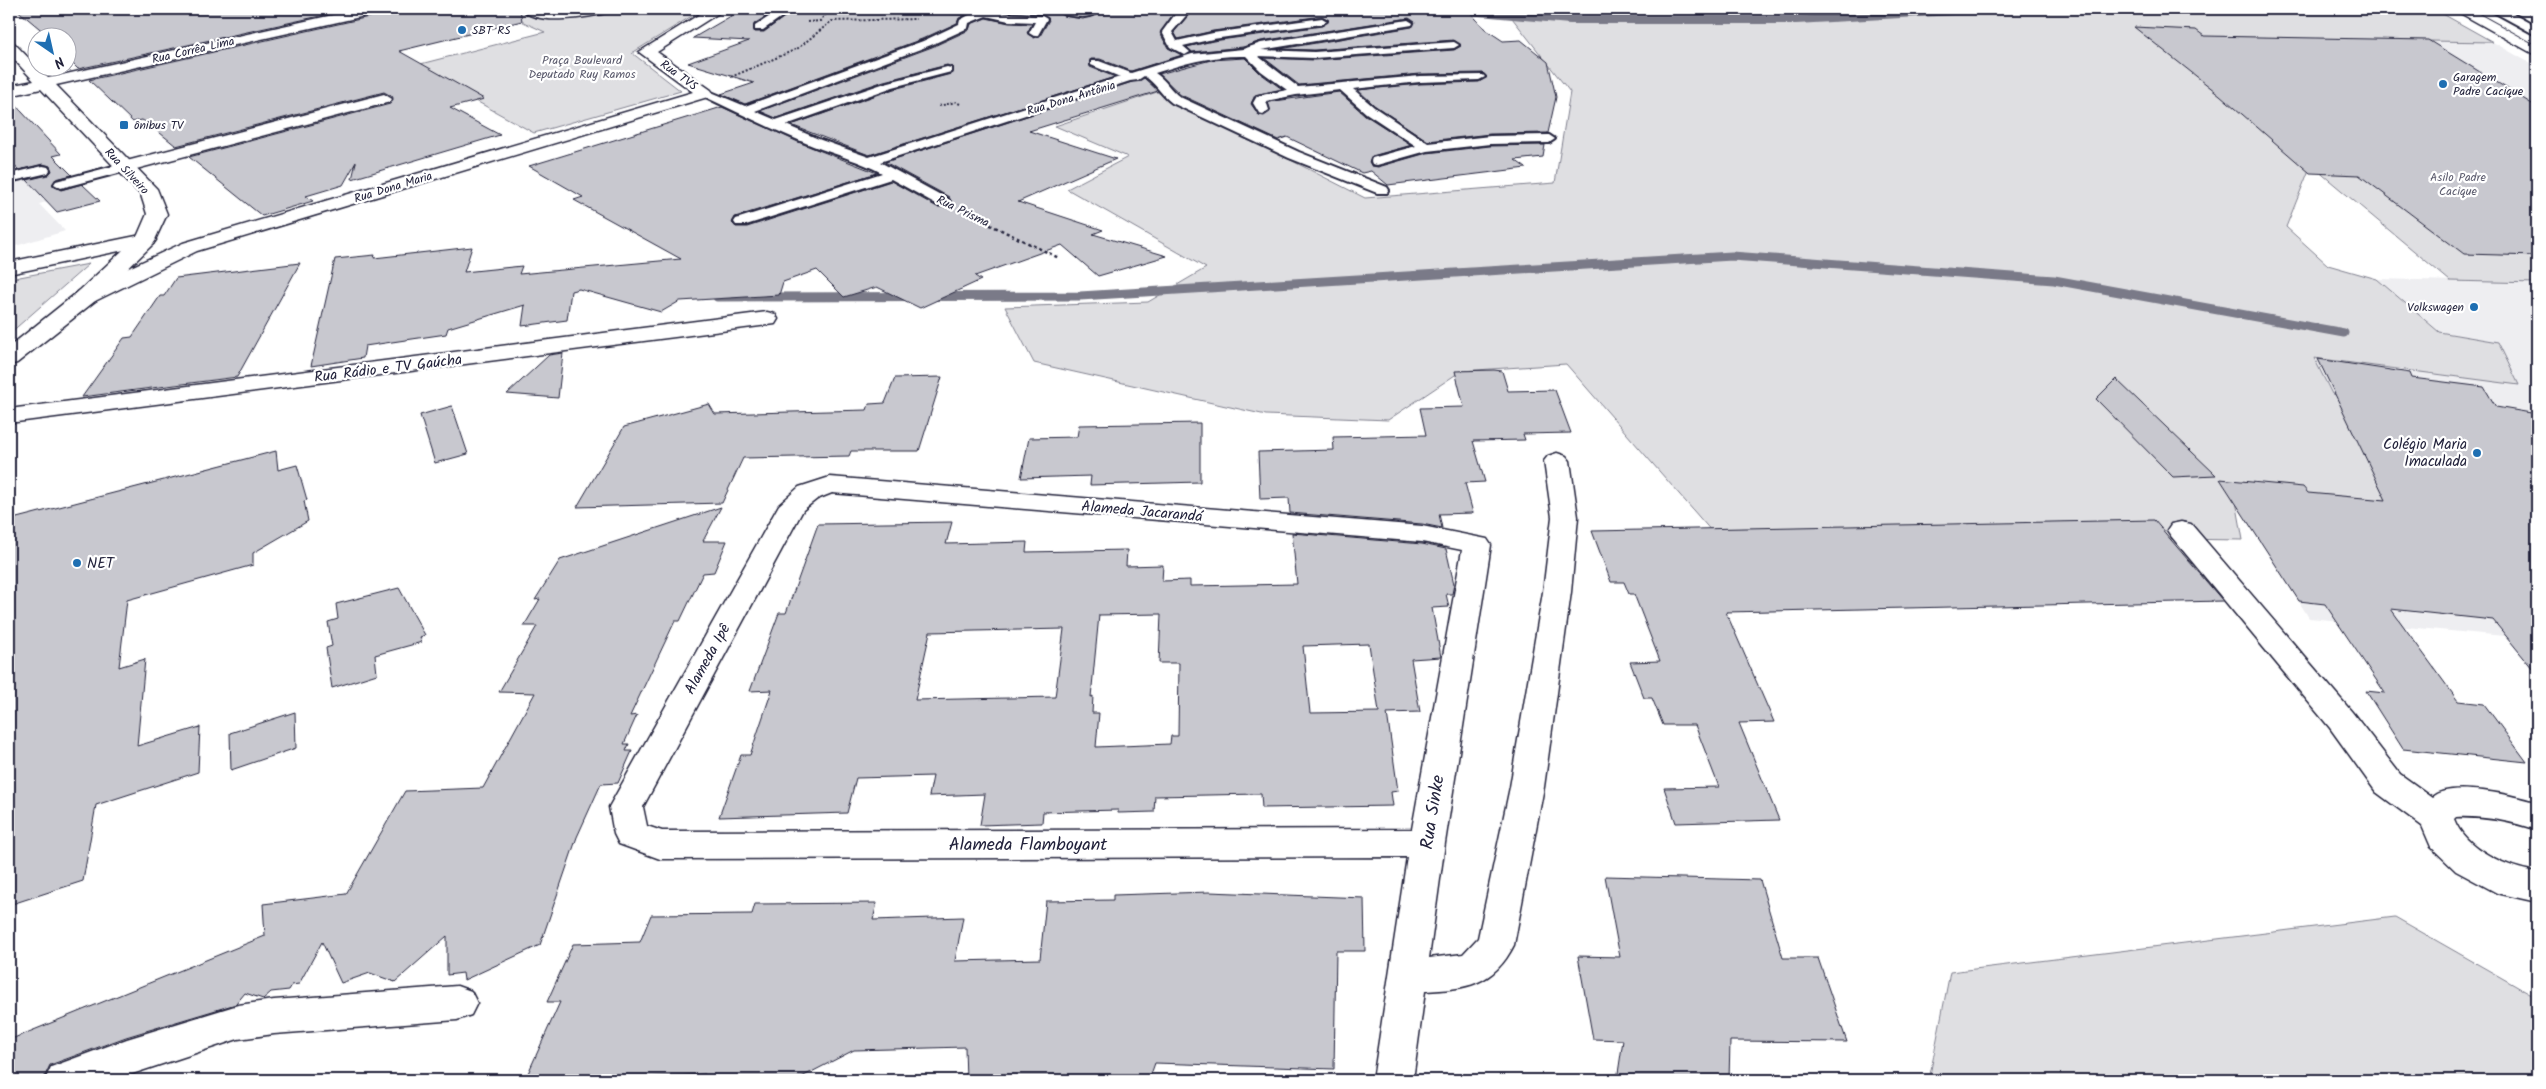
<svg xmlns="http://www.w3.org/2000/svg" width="2546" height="1089" font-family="Kalam,sans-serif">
  <rect width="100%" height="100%" fill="#fff"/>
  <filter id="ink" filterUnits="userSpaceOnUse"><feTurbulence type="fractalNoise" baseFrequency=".02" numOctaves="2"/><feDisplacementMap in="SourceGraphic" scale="10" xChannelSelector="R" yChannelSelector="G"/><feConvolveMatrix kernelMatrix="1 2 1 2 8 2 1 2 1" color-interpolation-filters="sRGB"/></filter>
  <g filter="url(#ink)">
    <path fill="#eeeef1" d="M2304,39l189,3 44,25v39l-170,-4z
      M51,155l37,36 -49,13 26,27 -56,17v-83z
      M2377,279l160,4v356l-228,-21 -73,-118 156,-94 -61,-12 -18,-36 205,26 -20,-42 -59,-10z"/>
    <path fill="#dfdfe2" stroke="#80808e" d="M495,9h208l-71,44 49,38 -147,42 -76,-42 -96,-12 183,-47z
      M1505,9h929l59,33 -188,-3 62,63 170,4v177l-87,-2 -139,-116 -25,62 42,38 49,14 62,53 59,10 21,43 -205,-27 18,36 60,12 57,106 -213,-11 7,39 -530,-7 -147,-169 -105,7 -73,49 -122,-5 -232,-52 -29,-56 143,-5 58,-34 -139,-79 61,-32 -73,-31 102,-34 208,106 190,-15 15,-91z
      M89,264l-80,70v-55z
      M2395,917l142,81v82h-608l21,-108z"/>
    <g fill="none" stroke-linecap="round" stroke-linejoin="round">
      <path stroke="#7a7a88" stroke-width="8" d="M1446,9l124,11h226l192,-11"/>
      <path stroke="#7a7a88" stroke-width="9" d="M717,297l363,-1 652,-40 322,24 290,53"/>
    </g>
    <path fill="#c8c8cf" stroke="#22223b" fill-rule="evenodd" d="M16,9h336l-274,60 -10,-10v-21h-17z
      M387,9h133l2,12 -123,30 85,48 -34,9 50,27 -148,44 4,-17 -13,23 -37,11 7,5 -51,15 -73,-59 201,-53 3,-7 -9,-5 -208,54 -27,-22 -7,-4 -9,2 -44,-42 289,-65z
      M743,9h35l-24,15 1,8h9l31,-23h149l7,5 15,1 -7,3 -2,5 -35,16 -177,65 -24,-10 33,-11 -66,-20 61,-22 -56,-3z
      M1007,9h53l3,7 20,3 13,-4 -6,-6h-6h93l-17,24 8,15 14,7 -51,16 -31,-12h-9l-1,8 25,10 -246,78 -78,-30 103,-36 57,-15 1,-7 -5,-2 -63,16 -108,37 -16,-7 172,-64 37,-17 2,-6 15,-6 23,5 23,1 -5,9 7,5 6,-2 9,-16 -7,-6 -38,-2z
      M1191,9h105l2,3 47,-3 90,1 1,2 32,-2 17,19 18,12 18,-1 27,22 8,35 -8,36 -58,1 -62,7 -53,-35 -17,-16 62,-6 59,-2 8,-5 -4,-4 -63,1 -121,11 -35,-27 50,2 140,-10 7,-4 -7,-6 -140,10 -34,-1 132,-22 3,-5 -6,-4 -148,23 -18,6 -51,5 -5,-5 26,-6 109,-15 7,-6 -7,-4 -109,15 -35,8 -4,-7 17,-20z
      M2134,27l62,3 8,6 224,4 109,67v149l-73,-2 -105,-79 -49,-2 -90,-78z
      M1245,58l15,15 22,16 -27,6 -4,9 8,11 5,1 6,-4 -2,-10 71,-10 26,23 47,30 -40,11 -3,6 3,4 6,1 49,-14 63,-7 55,-1 -2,12 -28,3 11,8 -138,17 -17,-14 -9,2 -75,-36 -9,3 -97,-45 -22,-21 52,-14z
      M1144,78l14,13 -129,40 87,28 -98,43 85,28 -10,4 74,22 -69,20 -36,-31 -87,31 6,4 -61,28 -43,-21 -33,10 -27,-27 -34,12 -4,13 -99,6 -19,11 -82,-23 -8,2 -4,29 -45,6 3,-21 -77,23 -2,6 -81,12 -2,12 -52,8 24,-107 40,-4 -1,3 98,-11 -8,25 58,-6 -3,8 162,-15 -107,-59 9,-3 -54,-31 193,-59 76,35 79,31 -142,44 -3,6 4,4h11l144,-46 46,26h11l4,-4 -3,-6 -64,-35z
      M9,98l52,56 -8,2 19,19 -16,4 -3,7 8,4 21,-6 18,17 -43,11 -30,-32 21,-5 4,-4 -2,-5 -7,-2 -25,6 -3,-4 -6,1z
      M300,263l-63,114 -155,20 42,-59 8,-1 28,-41h4l12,-18z
      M563,353l-5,45 -51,-4 42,-39z
      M2318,359l92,14 2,5 72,9 12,20 41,7v260l-44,-54 -102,-11 67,92 26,3 43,58 -124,-13 -37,-58 19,2 -60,-89 -26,-3 -79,-122 83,8 5,6 78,7z
      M1494,370l8,1 6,20 47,-1 16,43 -48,1 2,6 -52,1 12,41 -20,1 8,30 -34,1 3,14 -20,-4 -132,-11 -1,-15 -29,1 -2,-47 76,-2 -1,-13 93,-2 -6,-27 44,-1 -9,-36z
      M942,377l-23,74h-68l-2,5 -106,2 -21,45 -145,4 47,-80 85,-23 6,10 152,-4 2,-6 16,-1 10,-25z
      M2116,379l100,96 -43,2 -77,-78z
      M452,406l16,48 -33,9 -15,-48z
      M1200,423v59l-110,3 1,-9 -70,2 8,-40 48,-1 2,-12z
      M276,451l2,19 19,-5 10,35 -3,1 4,20 -55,32v12l-126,35 -8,67 26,-8 -8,87 63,-19 -2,45 -102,33 -13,76 -74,24v-385z
      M721,507l-18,34h24l-13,31 -11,1 -23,48h-5l-45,95 7,-1 -13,29h5l-3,7h6l-14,32 -17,1 -24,53 -37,108 -76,35 -1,-7 -16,2v-39l-52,46 -25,-9 -29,10 -19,-41 -23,42 -7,1 -3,5 -18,2 -8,7 -18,-6 -9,11 -110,33 -76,28 -7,15h-34v-40l256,-104 -2,-32 83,-10 59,-103 78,-3 52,-95 -36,-1 38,-66h-13l16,-27 -5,1 25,-40z
      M2154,520l69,81 -497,11 48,110 -35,1 40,97 -103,3 -12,-35 55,-1 -24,-62h-32l-11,-27h-8l-14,-36 30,-1 -26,-67h-5l-5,-12h-13l-19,-51z
      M952,522l-6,22 81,-2 -1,10 101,-2 -1,16 37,-1 -1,16 28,-1v6l107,-2 -5,-51 130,11 24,5 8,35 -2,10h-6l3,13 -17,1 9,49 -30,2 9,53 -33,1 11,78 -7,1 2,14 -131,2 -1,-14 -106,2 -1,16 -36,1v-3l-75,2 -1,11 -62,2 5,-31 -56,2 4,-20 -77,2 -9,35 -128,4 22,-62h9l22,-65 -22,1 29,-78h7l32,-89zM1161,614l-2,49h20l-1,73h-7l-1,8 -74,3 3,-34h-7l1,-17 -2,1 8,-82zM1064,629l-9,68 -140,3 15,-68zM1369,644l10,68 -69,1 -7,-67z
      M399,588l26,47 -5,2 2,5 -47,13 2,19 -45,14 -6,-40 6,-2 -4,-24 10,-3 -2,-15z
      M295,712l1,36 -65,22 -1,-37z
      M1605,876l155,4 23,78h35l29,84 -117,-1 -1,39h-112l6,-40 -30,-1 -15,-83 42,1z
      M1209,892l155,6 1,53h-29l-2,118 -179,-6 -6,17h-183l-1,-33 -111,3 -58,30h-93l2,-6 -89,6h-91l35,-78h-13l26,-58 67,-2 11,-27 101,-1 3,-10 122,-1 -4,17 90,-3 -8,44 85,-2 6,-58 67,-1v-5z"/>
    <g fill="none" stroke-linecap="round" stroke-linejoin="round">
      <g stroke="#22223b" stroke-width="4">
        <path id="lane" d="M781,9h12l-30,21h-8v-4z
          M946,9h59l-7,4 44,3 5,3 -9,16 -4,1 -5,-3 6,-11 -26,-1 -23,-5 -17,7 -1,5 -37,17 -176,66 21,9 109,-37 62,-16 4,1v4l-58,15 -107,38 35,15 48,17 251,-80 -29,-12v-4h8l32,12 61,-19 51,-5 18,-6 147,-23 5,3 -1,2 -151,25 53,2 140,-10 5,3 -5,3 -140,10 -56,-2 40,31 122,-11 63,-1 2,2 -6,3 -59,2 -67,7 21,18 54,36 62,-7 59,-1 6,4 -6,4 -59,1 -63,7 -50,14 -5,-1 -1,-3 1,-3 44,-12 -50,-33 -26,-23 -44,5 -30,6 3,9 -6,4 -4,-1 -6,-10 4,-7 30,-6 -26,-19 -15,-15c-32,-1 -61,7 -91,17 11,7 15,17 25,24l119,55 88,35 2,3 -2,3h-10l-88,-35 -117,-55c-12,-9 -16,-20 -28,-27l-6,4 -8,1 -250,81 68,37 2,3 -2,3h-10l-47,-26 -145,46h-10l-2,-3 2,-3 146,-46c-22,-12 -46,-18 -69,-27 -39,-16 -74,-33 -112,-51v-4h8l36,15 178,-65 36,-17 1,-4 13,-7 -22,-1z
          M1062,9l27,2 5,3c-7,5 -22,2 -31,0z
          M1179,9h10l1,2 -18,21 5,9 36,-8 109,-15 5,3 -5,3 -109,15 -30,7 7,6 -5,3 -15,-8 -8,-15z
          M2472,9h12l53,29v7z
          M2510,9h12l15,8v7z
          M125,163l5,1 2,3 -2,3 -69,18 -7,-4 2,-3z
          M43,166l5,1 2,3 -2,3 -39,9v-8z"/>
      </g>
      <g stroke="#22223b" stroke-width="3">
        <path id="street" d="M522,9h90l-2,3c-19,5 -74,15 -88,-3z
          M708,9h17l-68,43 54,38 2,3 -2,3 -514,155 -102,50 -8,1 -8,-1 -3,-5 3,-5 104,-48 510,-151 -54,-40z
          M384,94l8,5 -2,3 -265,70 -6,-1 -3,-4 3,-4z
          M146,234l7,2 3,4 -3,4 -144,30v-12z
          M767,312l8,2 3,5 -3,5 -766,99v-14z
          M1557,453l9,3 4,5 8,56 -7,75 -27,195 -30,158c-20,40 -48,44 -89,46l-12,89h-40l34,-223 -747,2 -41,-15 -5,-10 -5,-27 170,-302 20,-18 31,-10 592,49 65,13 4,6 -46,298 -16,115 34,-4 15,-16 32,-151 33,-195 9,-75 -8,-56 4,-5zM832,493l590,49 40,8 -50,279 -750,2 -15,-5 -4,-19 160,-297 14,-11z
          M2181,522l10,2 161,188 48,62 32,23c18,-17 84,-1 105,6v27c-28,-9 -52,-14 -81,-13l-2,2c11,30 54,49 83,53v30l-40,-9 -41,-22 -25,-24 -9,-21 -46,-34 -46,-64 -159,-192 -4,-6 4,-6z
          M457,986l14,5 6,12 -6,12 -14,5 -183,14 -36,5 -124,41h-69l6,-13 76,-28 111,-34 36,-5z"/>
      </g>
      <g stroke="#22223b" stroke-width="3">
        <path id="secondary" d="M360,9h25l-7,4 -322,72 101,104 10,25 -14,30 -58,57 -78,62 -8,2v-18l70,-56 58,-54 10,-23 -6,-19 -100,-106 -32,7v-10l25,-5 -25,-27v-12l5,1 34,35z
          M2453,9h17l67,37v10z
          M2525,9h12v6z"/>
      </g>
      <path stroke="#22223b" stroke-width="2" stroke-dasharray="2 2" stroke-linecap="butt" d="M807,22l13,-1 10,-12
        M731,77l66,-28 35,-28 84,-2
        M939,106l17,-4 4,2"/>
      <path stroke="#22223b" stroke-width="2.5" stroke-dasharray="3 3" stroke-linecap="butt" d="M968,214l91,44"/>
      <use href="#lane" fill="#fff" fill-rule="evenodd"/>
      <use href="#street" fill="#fff" fill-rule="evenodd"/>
      <use href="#secondary" fill="#fff" fill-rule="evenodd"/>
    </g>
  </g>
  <g fill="#1f6fb2" stroke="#fff" stroke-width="2">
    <circle cx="462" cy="30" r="5"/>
    <circle cx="2443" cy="84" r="5"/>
    <rect x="119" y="120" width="10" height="10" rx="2.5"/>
    <circle cx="2474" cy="307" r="5"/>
    <circle cx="2477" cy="453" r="5"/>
    <circle cx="77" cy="563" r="5"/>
  </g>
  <g text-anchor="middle" stroke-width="4.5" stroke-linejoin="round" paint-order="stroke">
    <g font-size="12" fill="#22223b" stroke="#fff" text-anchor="start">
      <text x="472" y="34">SBT RS</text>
      <text x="2453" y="81">Garagem<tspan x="2453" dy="14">Padre Cacique</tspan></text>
      <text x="134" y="129">ônibus TV</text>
      <text x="2464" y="311" text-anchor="end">Volkswagen</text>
    </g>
    <g font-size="12" fill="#22223b" stroke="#fff">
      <text transform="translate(193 50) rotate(-13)" y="4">Rua Corrêa Lima</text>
      <text transform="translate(679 75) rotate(36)" y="4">Rua TVS</text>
      <text transform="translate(1071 98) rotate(-17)" y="4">Rua Dona Antônia</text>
      <text transform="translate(127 171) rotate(47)" y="4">Rua Silveiro</text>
      <text transform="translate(393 187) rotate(-17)" y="4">Rua Dona Maria</text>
      <text transform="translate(963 211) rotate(26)" y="4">Rua Prisma</text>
    </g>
    <g font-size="12" fill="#5b5b6d" stroke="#fff">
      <text x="582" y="64">Praça Boulevard<tspan x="582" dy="14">Deputado Ruy Ramos</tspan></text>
      <text x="2458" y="181">Asilo Padre<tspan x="2458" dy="14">Cacique</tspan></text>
    </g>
    <g font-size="15" fill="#22223b" stroke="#fff">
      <text transform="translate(388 368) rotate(-7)" y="5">Rua Rádio e TV Gaúcha</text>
      <text transform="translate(1142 511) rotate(5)" y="5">Alameda Jacarandá</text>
      <text transform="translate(707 659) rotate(-61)" y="5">Alameda Ipê</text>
    </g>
    <g font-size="15" fill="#22223b" stroke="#fff" text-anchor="end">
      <text x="2467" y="449">Colégio Maria<tspan x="2467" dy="17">Imaculada</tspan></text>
      <text x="87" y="568" text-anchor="start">NET</text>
    </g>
    <g font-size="18" fill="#22223b" stroke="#fff">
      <text transform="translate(1432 812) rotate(-81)" y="6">Rua Sinke</text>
      <text x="1028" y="850">Alameda Flamboyant</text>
    </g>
  </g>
  <rect width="2546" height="1089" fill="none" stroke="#fff" stroke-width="30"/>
  <rect x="15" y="15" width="2516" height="1059" fill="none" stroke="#22223b" stroke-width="2" filter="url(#ink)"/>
  <g transform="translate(52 52) rotate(146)"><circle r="24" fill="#ffffff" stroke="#a7a7b1"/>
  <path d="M0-4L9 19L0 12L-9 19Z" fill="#1f6fb2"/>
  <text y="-8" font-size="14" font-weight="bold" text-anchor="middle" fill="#22223b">N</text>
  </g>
</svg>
